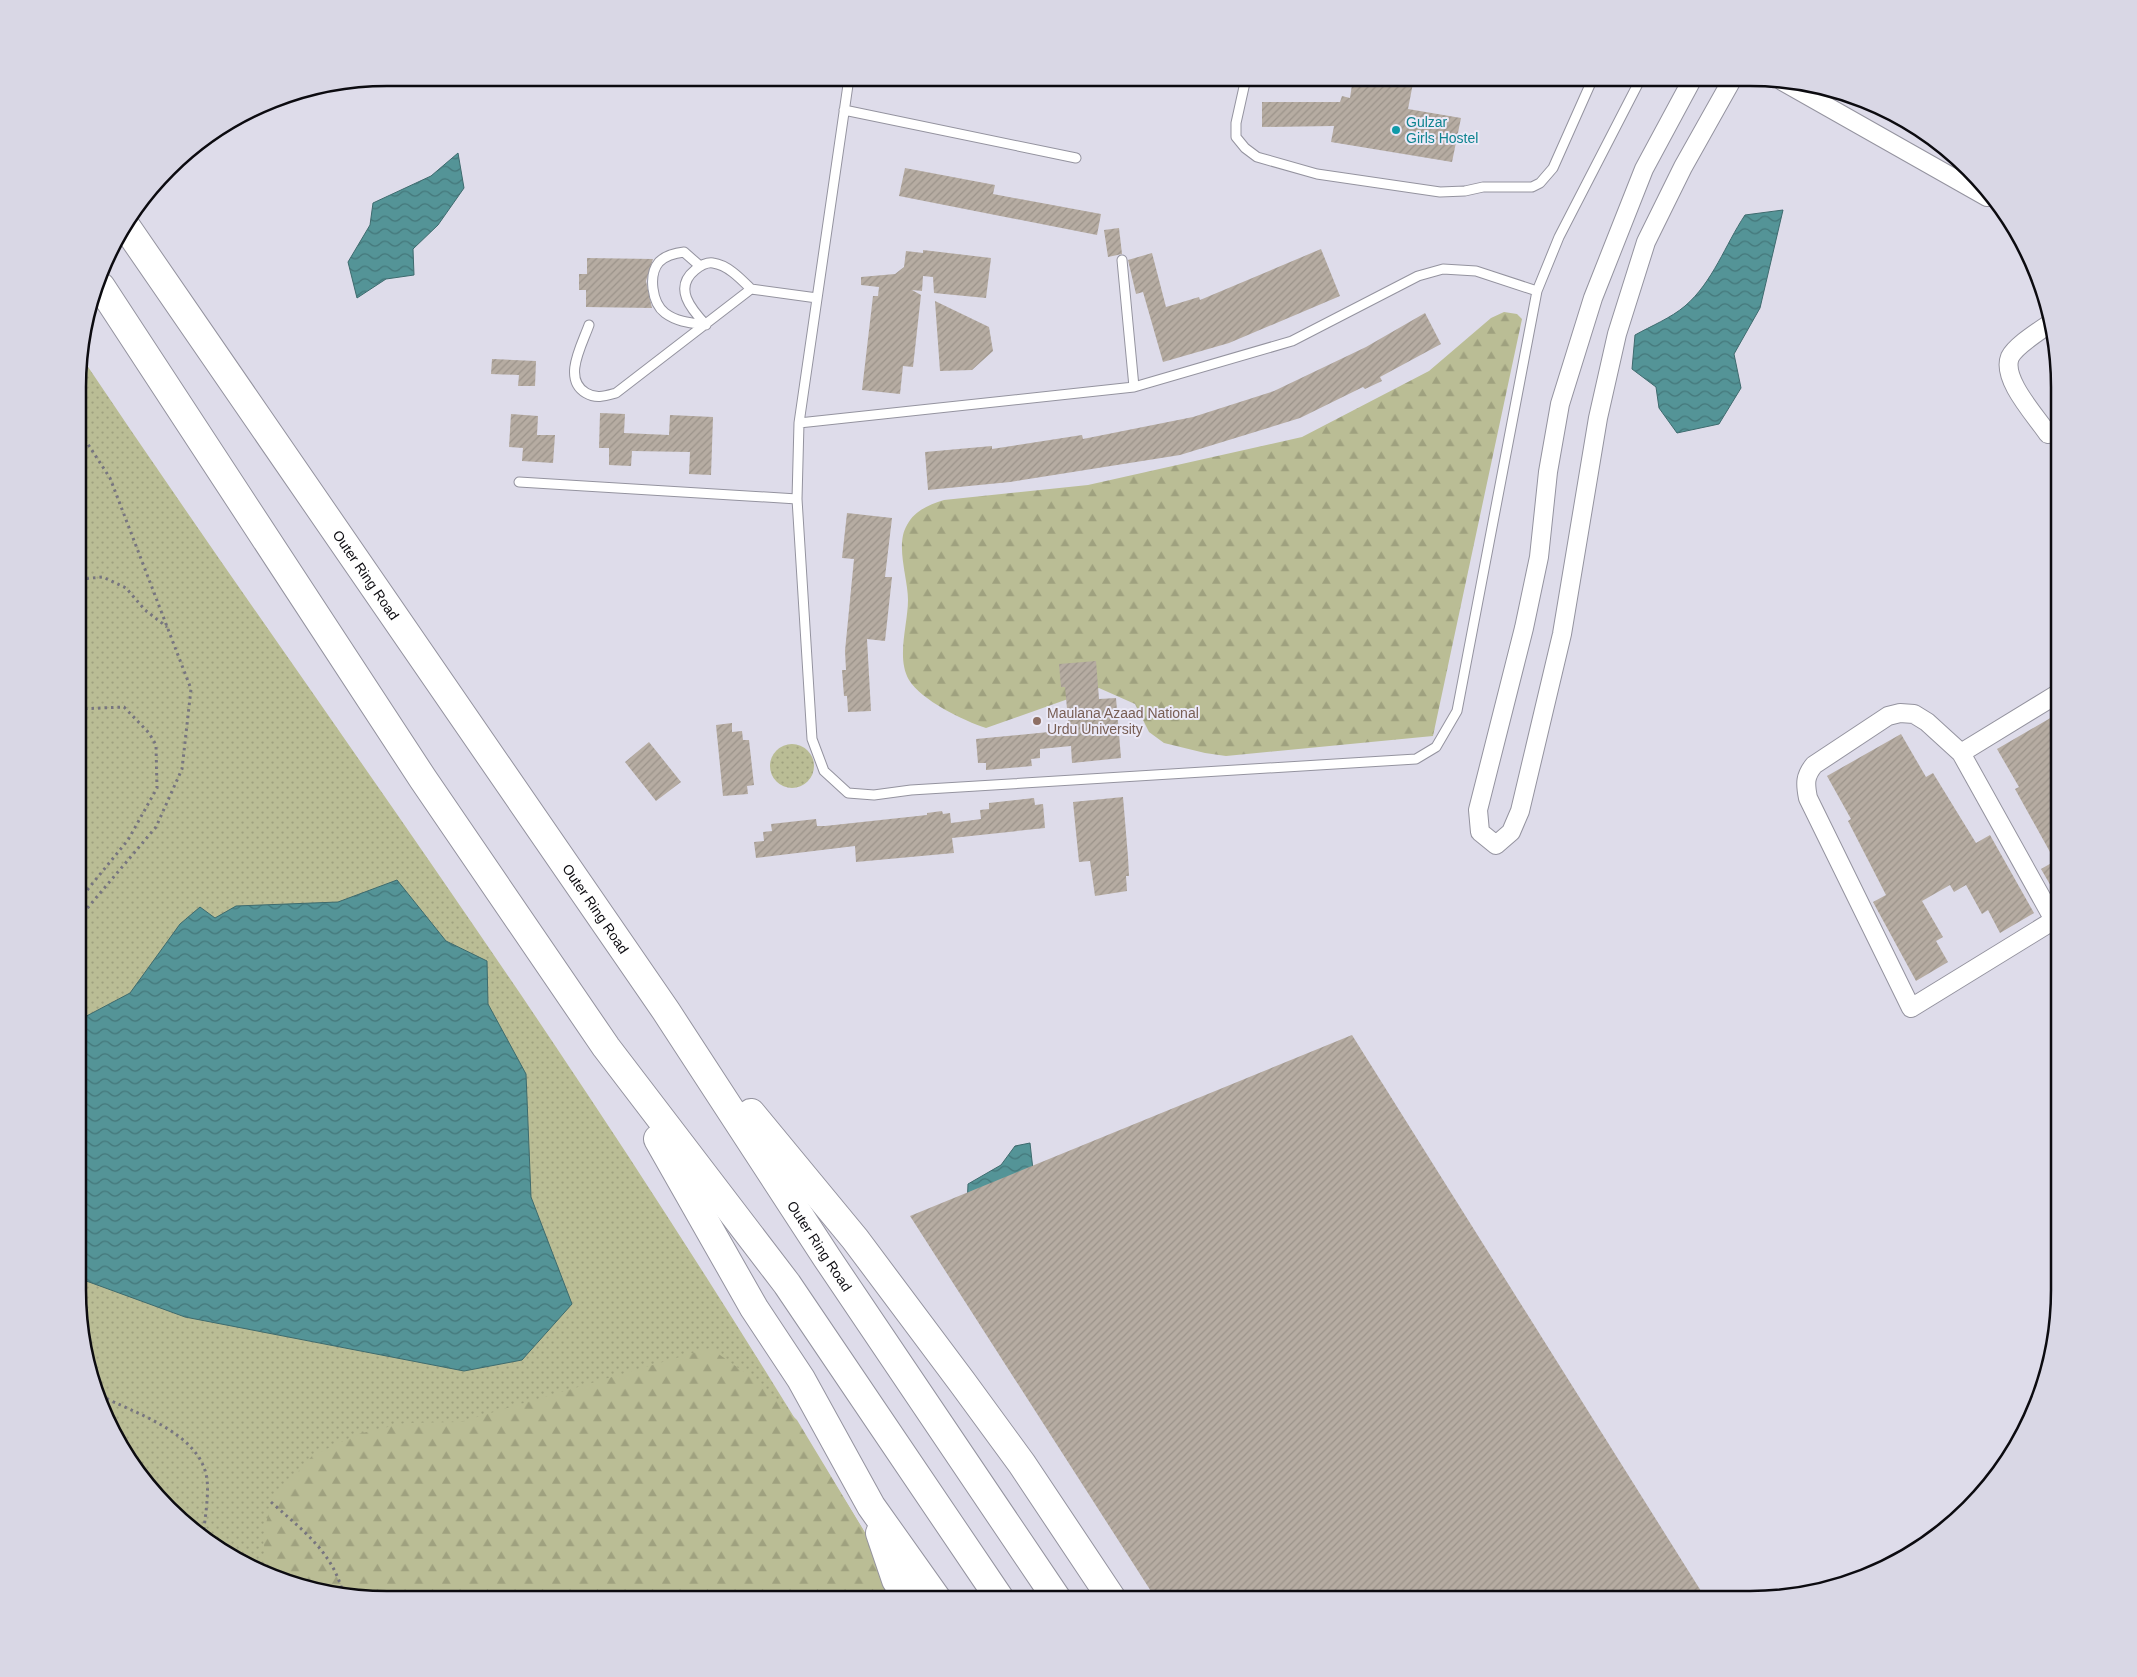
<svg xmlns="http://www.w3.org/2000/svg" width="2137" height="1677" font-family="Helvetica,sans-serif">
  <defs>
    <pattern id="grass-dots" width="8" height="8" patternUnits="userSpaceOnUse" patternTransform="scale(1.25)"><rect width="8" height="8" fill="#babd95"/><path d="M2 2h.1M6 6h.1" fill="none" stroke="#9fa17f" stroke-width="1.8" stroke-linecap="round"/></pattern>
    <pattern id="forest-firs" width="22" height="20" patternUnits="userSpaceOnUse" patternTransform="scale(1.25)"><rect width="22" height="20" fill="#babd95"/><path d="M5 1l3.5 6h-7zM16 11l3.5 6h-7z" fill="#9fa17f"/></pattern>
    <pattern id="water-waves" width="16" height="10" patternUnits="userSpaceOnUse" patternTransform="scale(1.25)"><rect width="16" height="10" fill="#549497"/><path d="M0 5q4-4 8 0t8 0" fill="none" stroke="#44777a"/></pattern>
    <pattern id="building-hatch" width="6" height="6" patternUnits="userSpaceOnUse" patternTransform="scale(1.25)"><rect width="6" height="6" fill="#b6aca2"/><path d="M-1 1l2-2M0 6l6-6M5 7l2-2" fill="none" stroke="#9b938a"/></pattern>
  </defs>
  <rect width="100%" height="100%" fill="#dedcea"/>
  <path fill="url(#grass-dots)" d="M80,355c155,231 318,456 472,686 123,183 240,370 353,558h-538l-99,-23 -85,-54 -73,-95 -32,-117z
    M770 766a22 22 0 1 1 44 0a22 22 0 1 1-44 0Z"/>
  <path fill="url(#forest-firs)" d="M1504,312l13,2 5,5 -89,417 -207,20 -21,-3 -41,-10 -15,-11 -14,-28 -36,-16 -113,40c-22,-7 -65,-28 -77,-48 -13,-22 -1,-56 -1,-80 0,-22 -13,-55 -1,-75 8,-15 22,-20 37,-25l144,-15 214,-48 127,-66 62,-53z
    M710,1348l44,31 43,41 108,179h-538l-100,-24 -4,-38 8,-35 41,-46 46,-22 47,-11 55,-1z"/>
  <path fill="url(#water-waves)" stroke="#3e6b6e" d="M458,153l6,35 -26,37 -25,24 1,26 -28,4 -29,19 -9,-36 22,-37 3,-22 58,-27z
    M1783,210l-23,98 -26,46 7,34 -22,36 -42,9 -18,-25 -3,-21 -24,-18 3,-34c16,-9 36,-17 50,-29 28,-24 40,-61 60,-91z
    M397,880l49,61 41,20 1,43 38,70 5,123 41,107 -50,56 -58,11 -279,-54 -107,-39 1,-258 51,-27 50,-69 20,-17 15,11 21,-12 102,-4z
    M1030,1143l4,36 -67,29 1,-24 33,-19 14,-19z"/>
  <path fill="url(#building-hatch)" d="M1353,78h61l-6,31 53,9 -9,44 -121,-20 3,-16 -72,1v-25h78l2,-6 8,2z
    M905,168l90,17 -2,9 108,20 -4,21 -198,-39z
    M1119,228l3,26 -14,3 -4,-27z
    M1321,249l19,47 -111,47 -66,19 -20,-70 -7,2 -8,-34 24,-7 14,54 33,-10 1,3z
    M923,250l68,8 -5,40 -52,-5 -1,-16 -10,-1 -1,15 -10,-1 9,5 -8,72 -10,-1 -3,28 -38,-4 11,-94h5l1,-9 -18,-2v-8l34,-3 9,-7 2,-16 17,2z
    M587,258l66,1 -7,22 6,27 -66,-1v-17h-7v-16h8z
    M935,301l54,26 4,24 -21,19 -32,1z
    M1425,313l16,31 -61,33 2,4 -17,8 -2,-2 -63,31 -120,37 -170,27 -82,8 -3,-38 67,-6v3l90,-14 1,4 110,-22 81,-26 92,-44z
    M492,359l44,2 -1,25h-17l1,-11 -28,-1z
    M600,413l25,1 -1,19 45,2 1,-20 43,2 -2,58 -22,-1 1,-22 -58,-1 -1,15 -22,-1v-17h-10z
    M511,414l27,2 -1,19h18l-2,28 -31,-2 1,-13 -14,-1z
    M847,513l45,5 -7,59h7l-7,64 -18,-2 4,72 -23,1 -1,-16h-3l-2,-26h4l-1,-19 9,-92 -12,-1z
    M1096,661l3,38 17,-1 5,60 -49,5 -1,-17 -31,3v9l-9,1 1,7 -46,4v-7h-8l-2,-24 93,-9 -4,-43h-4l-2,-23z
    M2059,713v187l-18,-31 14,-8 -40,-72 4,-2 -22,-38z
    M732,723v9l10,-1 1,9h6l5,45 -7,1 1,8 -25,2 -7,-71z
    M1901,734l25,43 7,-4 43,70 14,-8 44,78 -34,20 -12,-23 -6,4 -16,-29 -12,7 -4,-7 -28,16 21,36 -7,4 12,21 -32,19 -43,-79 13,-7 -38,-74 3,-2 -24,-43z
    M649,742l32,40 -25,19 -31,-39z
    M1123,797l5,60 1,19h-3l1,15 -32,5 -5,-35 -11,1 -6,-60z
    M1034,798l1,7 8,-1 2,24 -93,10 2,15 -98,9 -1,-16 -99,12 -2,-16 10,-1 -1,-9 9,-1 -1,-7 45,-5 1,7h8l102,-11v-2l15,-2 1,3 7,-1 1,10 30,-4 -1,-9 9,-1v-6z
    M1352,1035l354,564h-550l-246,-383z"/>
  <g fill="none" stroke-linecap="round" stroke-linejoin="round">
    <g stroke="#94939f" stroke-width="11">
      <path id="lane" d="M849,78l-50,345 -2,76 15,240 12,32 24,22 26,2 37,-5 505,-31 20,-12 21,-36 80,-420 22,-54 82,-159
        M1246,78l-10,45v14l9,11 12,9 60,17 123,18 25,-1 18,-4h49l8,-4 13,-15 40,-90
        M844,110l232,48
        M1122,260l12,127
        M700,266l-16,-14c-9,1 -18,3 -25,10 -11,13 -7,41 6,51 12,9 26,10 41,12
        M589,325c-7,20 -27,54 -3,68 10,6 19,3 30,0l135,-104 66,9
        M706,325c-15,-16 -33,-37 -11,-55 5,-4 12,-8 18,-7 15,2 28,16 38,26
        M799,423l335,-36 158,-46 126,-65 25,-7 33,2 61,20
        M519,482l278,17"/>
    </g>
    <g stroke="#94939f" stroke-width="20">
      <path id="street" d="M1693,78l-49,91 -51,129 -33,106 -12,68 -9,85 -15,71 -46,182 2,22 16,13 15,-13 9,-21 42,-177 36,-216 19,-84 29,-92 37,-75 50,-89
        M1782,81l205,116
        M2048,434c-12,-18 -47,-55 -38,-77 6,-12 31,-27 42,-35
        M1961,753l98,-60
        M2054,920l-93,-167 -34,-31 -13,-8 -14,-1 -12,3 -74,49c-9,11 -9,18 -6,33l103,210 148,-91"/>
    </g>
    <g stroke="#94939f" stroke-width="30">
      <g id="highway">
        <path id="s1" d="M125,225l541,786 161,247 230,341"/>
        <path d="M101,287l322,492 183,268 181,237 213,315"/>
        <path d="M751,1113l104,126 107,143 60,82 90,135"/>
        <path d="M658,1139l96,169 47,71 70,127 66,93"/>
        <path d="M880,1533l16,47 12,19"/>
      </g>
    </g>
    <path stroke="#77757f" stroke-width="3" stroke-dasharray="2.5 4" stroke-linecap="butt" d="M80,579l23,-2 23,11 19,22 22,17
      M79,900l49,-60 29,-52 -1,-43 -7,-12 -25,-26 -45,2
      M79,918l77,-91 26,-58 9,-80 -81,-211 -30,-46
      M101,1396c34,17 95,36 105,78 4,15 -1,45 -3,61
      M271,1502c31,28 61,49 72,91"/>
    <use href="#lane" stroke="#fff" stroke-width="9"/>
    <use href="#street" stroke="#fff" stroke-width="18"/>
    <use href="#highway" stroke="#fff" stroke-width="28"/>
  </g>
  <circle fill="#0f9aa8" stroke="#ebe9f7" stroke-width="2" cx="1396" cy="130" r="5"/>
  <circle fill="#8d6e63" stroke="#ebe9f7" stroke-width="2" cx="1037" cy="721" r="5"/>
  <g text-anchor="middle" stroke-width="4" stroke-linejoin="round" paint-order="stroke">
    <g font-size="14" fill="#0d838f" stroke="#ebe9f7" text-anchor="start">
      <text x="1406" y="127">Gulzar<tspan x="1406" dy="16">Girls Hostel</tspan></text>
    </g>
    <g font-size="14" fill="#0c0b10" stroke="#ebe9f7">
      <text dy="5" stroke="none"><textPath href="#s1" startOffset="425">Outer Ring Road</textPath></text>
      <text dy="5" stroke="none"><textPath href="#s1" startOffset="830">Outer Ring Road</textPath></text>
      <text dy="5" stroke="none"><textPath href="#s1" startOffset="1235">Outer Ring Road</textPath></text>
    </g>
    <g font-size="14" fill="#785e54" stroke="#ebe9f7" text-anchor="start">
      <text x="1047" y="718">Maulana Azaad National<tspan x="1047" dy="16">Urdu University</tspan></text>
    </g>
  </g>
  <path d="M0 0H2137V1677H0ZM387 86H1750A301 301 0 0 1 2051 387V1290A301 301 0 0 1 1750 1591H387A301 301 0 0 1 86 1290V387A301 301 0 0 1 387 86Z" fill="#d9d7e5" fill-rule="evenodd"/>
  <path fill="none" stroke="#0c0b10" stroke-width="2.5" d="M387 86H1750A301 301 0 0 1 2051 387V1290A301 301 0 0 1 1750 1591H387A301 301 0 0 1 86 1290V387A301 301 0 0 1 387 86Z"/>
</svg>
